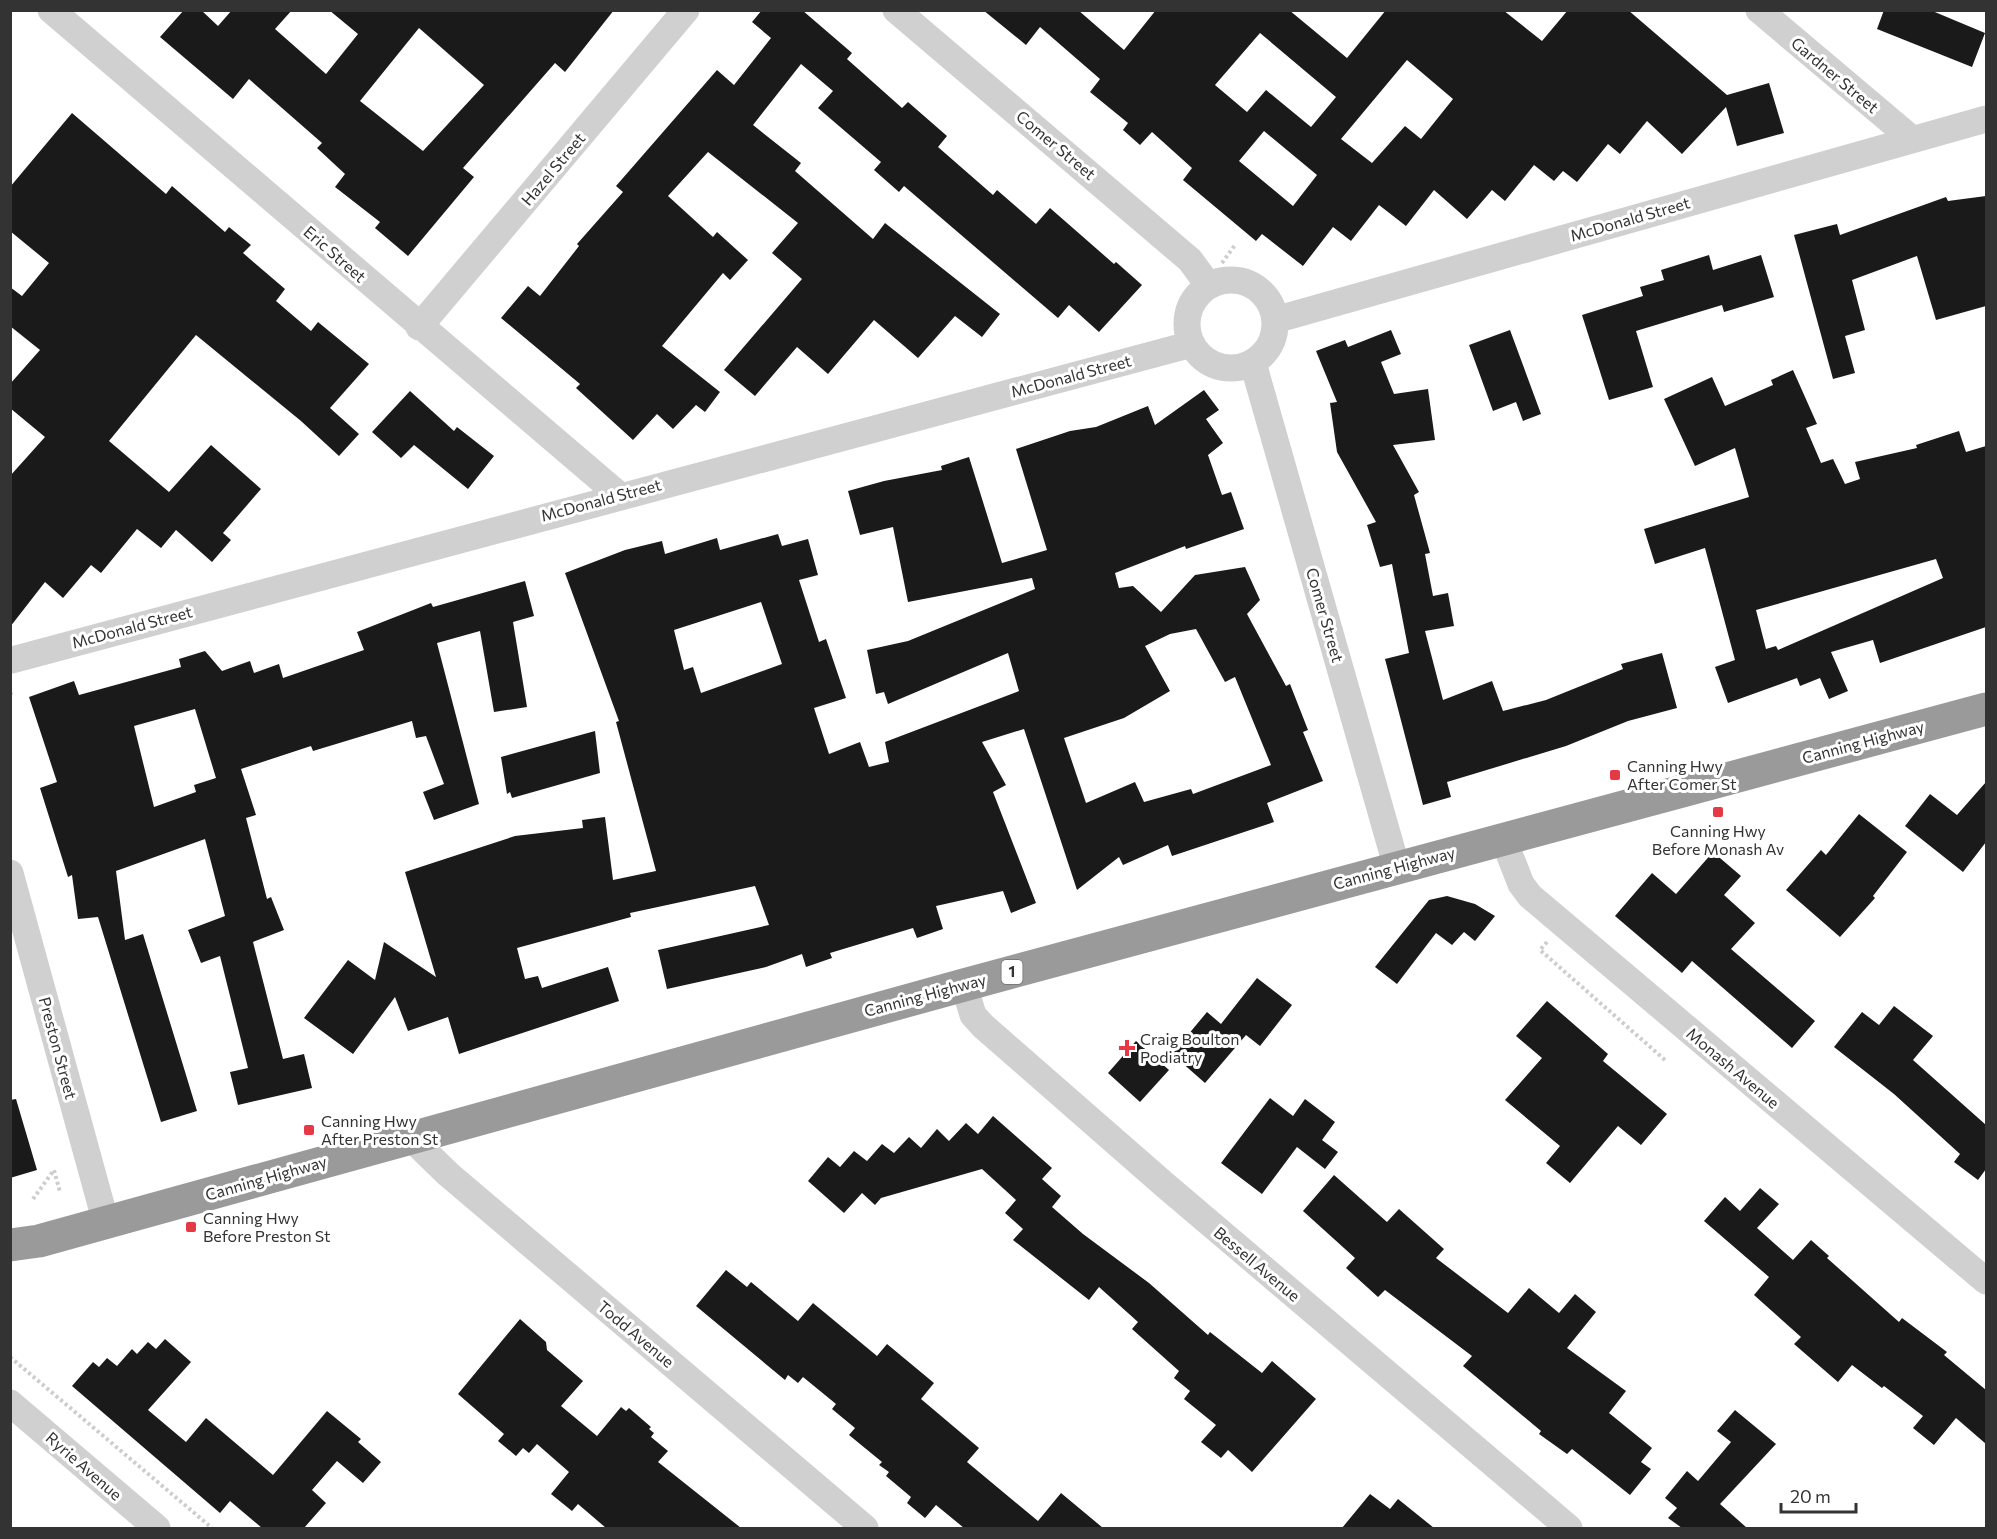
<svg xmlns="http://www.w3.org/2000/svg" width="1997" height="1539" font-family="Commissioner,sans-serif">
  <rect width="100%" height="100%" fill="#fff"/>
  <path fill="#1a1a1a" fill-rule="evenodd" d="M184,10h17l17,16 14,-16h60l-17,19 51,45 32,-40 -29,-24h285l-49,62 -10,-9 -92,105 11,9 -66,79 -33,-28 5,-6 -45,-35 10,-13 -28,-26 5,-5 -73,-64 -16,20 -73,-62zM419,28l65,57 -61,66 -63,-50z
    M762,10h40l50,43 -5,6 55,49 6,-6 39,34 -9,11 55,48 4,-5 39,34 14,-16 64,56 2,-2 26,23 -43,47 -30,-27 -11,13 -154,-132 -5,6 -25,-22 7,-8 -63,-54 15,-17 -32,-27 -48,61 48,38 -6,8 78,68 12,-16 115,91 -18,23 -27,-21 -37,42 -44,-38 -46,54 -31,-27 -42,49 -31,-26 78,-91 -30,-26 26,-30 -90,-71 -40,44 45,41 4,-5 31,28 -18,20 -7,-7 -61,73 58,46 -15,20 -9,-7 -23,24 -16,-15 -24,26 -57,-52 4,-4 -79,-66 27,-32 12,10 39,-50 -2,-2 46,-52 -7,-6 101,-116 17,15 37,-47 -19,-16z
    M983,10h95l46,40 32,-40h133l58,48 39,-48h117l39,31 26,-31h60l99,85 42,-12 15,50 -47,13 -11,-39 -44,47 -35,-33 -27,33 -12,-10 -31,38 -14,-11 -9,10 -20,-16 -29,36 -13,-11 -25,29 -33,-29 -28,36 -27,-21 -28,36 -18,-14 -30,39 -41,-32 -6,7 -73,-61 9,-12 -40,-36 -12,13 -17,-15 5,-7 -38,-31 10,-13 -60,-52 -14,18zM1260,33l76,64 -25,30 -45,-37 -19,22 -32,-27zM1407,60l46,39 -32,40 -16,-13 -33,37 -31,-24zM1264,131l53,44 -24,31 -54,-45z
    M1884,10h46l55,23 -13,34 -95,-38z
    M72,113l94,81 6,-8 53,46 4,-5 22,18 -8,8 42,36 -9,12 35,30 7,-9 51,42 -39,44 29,26 -20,22 -38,-35 -105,-86 -87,106 60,51 42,-47 50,44 -38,44 8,7 -19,22 -36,-32 -15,18 -24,-19 -36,44 -10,-8 -28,33 -18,-16 -35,45v-151l35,-39 -35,-29v-24l30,-34 -30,-24v-39l12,9 27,-33 -39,-32v-44z
    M1986,196v110l-50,14 -19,-64 -65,24 13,50 -20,6 10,37 -22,6 -39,-144 43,-11 3,11 106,-38 2,4z
    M1709,255l4,15 48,-15 13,42 -50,15 -2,-7 -86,26 17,56 -44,13 -27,-85 61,-19 -3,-9 24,-7 -3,-10z
    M1391,330l10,24 -20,8 13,32 34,-5 7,51 -42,5 26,47 -5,3 16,58 -5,1 8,42 15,-3 6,33 -29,5 18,69 49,-19 11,30 43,-11 77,-31 -2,-5 41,-11 15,55 -49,13 -62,25 -119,36 4,15 -28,8 -38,-146 24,-6 -17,-89 -12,3 -13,-42 9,-3 -39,-70 -7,-49 7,-1 -21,-51 29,-11 3,7z
    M1510,330l31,84 -18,7 -7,-19 -23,9 -24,-66z
    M1793,370l24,54 -11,4 15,35 12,-4 12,25 15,-5 -5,-17 62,-14 -1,-3 43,-14 7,21 20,-6v181l-106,36 -7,-23 -42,12 17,39 -19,8 -9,-21 -20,8 -3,-8 -69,25 -13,-36 20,-7 -30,-112 -50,16 -11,-35 105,-32 -14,-49 -40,18 -31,-67 48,-22 13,29 48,-21 -2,-5zM1936,559l7,19 -165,72 -2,-4 -10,3 -10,-39z
    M1204,390l15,20 -13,9 17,24 -15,12 14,40 9,-3 13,37 -58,20 -1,-3 -70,27 4,15 14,-2 28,26 34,-37 50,-8 15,33 -13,14 39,72 4,-2 18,46 -5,2 20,49 -56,22 7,19 -102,34 -4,-11 -45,20 -4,-8 -42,33 -53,-161 -42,13 24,43 -13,7 43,111 -25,10 -8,-22 -67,15 7,23 -26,9 -4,-10 -83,25 2,5 -26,9 -4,-13 -36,13 -99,22 -9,-39 111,-25 -14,-39 -125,27 1,4 -114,31 8,31 13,-3 4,12 66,-21 11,34 -160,53 -11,-37 -40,14 -13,-34 -42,57 -49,-36 44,-58 27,20 9,-38 52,35 -31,-105 110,-36 68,-8 -1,-8 23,-3 8,63 43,-9 -40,-149 3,-1 -54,-148 60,-23 37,-9 3,13 52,-16 3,12 58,-16 4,12 26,-7 10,36 -19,5 20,62 7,-3 20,59 -32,10 15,46 31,-12 9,25 20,-5 -4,-20 134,-51 -11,-38 -120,51 -4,-12 -8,2 -9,-44 41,-9 127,-52 -3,-11 -124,24 -15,-75 -33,8 -12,-44 36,-10 58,-11 -1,-4 28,-9 33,106 45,-13 -31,-101 54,-18 26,-4 52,-21 7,19zM761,602l21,62 -81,29 -8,-26 -9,3 -10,-40zM1196,629l29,53 10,-5 36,88 -78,29 -2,-5 -47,13 -9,-20 -49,21 -22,-65 60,-20 46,-27 -25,-45 25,-12z
    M410,391l44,40 3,-4 37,29 -26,33 -54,-44 -13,13 -29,-26z
    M525,581l9,35 -21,6 14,85 -33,5 -14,-81 -43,12 42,161 -45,16 -11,-28 21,-8 -18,-48 -10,2 -4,-17 -99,30 -2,-5 -70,23 15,46 -10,3 21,81 4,-2 13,33 -31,12 30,117 21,-5 8,34 -74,17 -8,-33 18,-4 -28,-112 -19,7 -13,-33 37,-14 -20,-77 -89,32 9,69 18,-6 54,177 -36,11 -63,-205 -20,2 -6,-44 -4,2 -28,-89 17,-6 -28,-85 45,-16 5,14 102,-28 -2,-8 26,-8 17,20 28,-10 4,12 25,-9 4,14 81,-28 -7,-18 74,-29 2,4zM195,709l21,69 -22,7 2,7 -42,15 -20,-81z
    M595,731l5,42 -88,25 -2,-6 -3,2 -6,-37z
    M1986,782v60l-23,30 -58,-46 25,-32 27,21z
    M1859,814l48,38 -34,44 2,2 -35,39 -54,-47 35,-40 5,5z
    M1713,852l28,24 -17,19 31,28 -24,26 84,72 -23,27 -100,-87 -10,12 -67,-57 37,-43 24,21z
    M1447,896l28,8 20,12 -20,25 -11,-9 -12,13 -16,-12 -39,51 -22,-17 54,-67z
    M1257,978l35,27 -32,41 -14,-11 -41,48 -33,-29 35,-42 14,12z
    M1547,1001l61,53 -5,7 64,53 -26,31 -23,-19 -48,57 -24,-20 14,-17 -55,-46 37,-42 -26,-22z
    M1894,1006l39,30 -20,24 73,65v44l-8,11 -24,-18 6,-8 -66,-60 -60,-47 28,-35 17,13z
    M1136,1041l33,29 -29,32 -32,-29z
    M1270,1098l23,18 12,-17 30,23 -13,18 16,12 -13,17 -28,-22 -35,47 -41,-31z
    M16,1099l21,71 -27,8v-78z
    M993,1116l59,52 -10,11 19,17 -9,11 31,27 66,49 59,52 2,-3 52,41 10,-12 44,38 -64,73 -24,-22 -7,8 -20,-16 15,-17 -32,-26 6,-8 -16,-13 5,-7 -47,-42 6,-7 -39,-35 -10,13 -76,-60 10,-11 -18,-16 11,-13 -34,-31 -101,29 -6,7 -13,-12 -18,20 -36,-32 20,-24 12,10 14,-16 13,10 15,-17 12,9 15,-16 12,11 16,-19 12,12 17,-18 12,11z
    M1334,1175l53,47 12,-13 45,40 -8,9 72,55 21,-25 30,25 16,-19 21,18 -29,36 59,43 -17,22 43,35 -11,14 10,7 -21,26 -58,-46 -5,5 -28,-20 2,-3 -78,-65 9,-10 -87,-66 -7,7 -32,-29 9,-10 -52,-47z
    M1760,1188l19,16 -22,24 36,32 18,-20 18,16 -2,2 72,64 3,-4 45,34 -3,3 42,35v54l-30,-26 -22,27 -21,-17 10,-12 -39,-30 -2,2 -30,-23 -14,17 -44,-38 7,-7 -47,-42 15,-18 -65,-56 21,-24 15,14z
    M726,1270l21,17 4,-5 47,39 15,-18 64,53 10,-12 47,39 -13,16 58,49 -12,14 71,59 23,-28 42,35h-139l-28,-23 -11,13 -18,-15 4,-6 -25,-21 3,-4 -10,-7 3,-3 -33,-27 6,-7 -23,-19 4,-5 -33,-27 -5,6 -10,-8 -3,5 -89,-74z
    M520,1319l26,23 1,8 36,31 -22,25 36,30 24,-29 5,4 3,-3 22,19 -2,2 5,4 -3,4 17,14 -10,11 83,66h-135l-28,-24 -6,7 -21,-17 18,-22 -32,-28 -8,9 -6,-5 -7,8 -18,-15 6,-7 -46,-40z
    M165,1339l26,23 -43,48 38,32 20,-24 67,57 54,-64 34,28 -3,3 23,20 -18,21 -26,-22 -25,29 14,13 -22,25h-42l-32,-27 -10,12 -148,-127 21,-24 6,5 8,-9 10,8 15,-17 5,5 11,-12 8,7z
    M1735,1410l41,34 -56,60 27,24h-65l-14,-10 9,-10 -12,-10 22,-27 11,10 33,-39 -14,-11z
    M1370,1494l20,15 8,-10 36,29h-92z"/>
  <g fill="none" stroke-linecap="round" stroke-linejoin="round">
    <path stroke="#cdcdcd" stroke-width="4" stroke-dasharray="3 3" stroke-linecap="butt" d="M1222,263l13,-18
      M10,693l2,2
      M1547,942l-7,8 125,110
      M33,1199l21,-29 6,22
      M10,1357l202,171"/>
    <path stroke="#d0d0d0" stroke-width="27" d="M51,10l568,485
      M896,10l294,250 19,26
      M1759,10l153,129
      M1187 324a44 44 0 1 1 88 0a44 44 0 1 1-88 0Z
      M1275,320l711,-201
      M419,327l267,-317
      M1253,363l144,505
      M12,660l1180,-316
      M1503,838l18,46 9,12 456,385
      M10,873l96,350
      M964,985l9,30 10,11 183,160 403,342
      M410,1137l38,37 417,354
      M10,1403l147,125"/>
    <path stroke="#9a9a9a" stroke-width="33" d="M10,1245l29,-4 925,-256 1022,-276"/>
  </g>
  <g fill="#e63946" stroke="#fff" stroke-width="2">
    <rect x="1609" y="769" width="12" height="12" rx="3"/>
    <rect x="1712" y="806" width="12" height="12" rx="3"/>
    <path d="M1124 1039h6v6h6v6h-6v6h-6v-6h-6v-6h6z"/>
    <rect x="303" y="1124" width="12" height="12" rx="3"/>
    <rect x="185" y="1221" width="12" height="12" rx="3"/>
  </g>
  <g text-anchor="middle" stroke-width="6" stroke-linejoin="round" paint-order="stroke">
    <rect fill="#fff" stroke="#707070" stroke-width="1.5" x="1001.5" y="960" width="21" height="24" rx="4.5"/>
    <g font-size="15" font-weight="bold" fill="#333">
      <text x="1012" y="977">1</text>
    </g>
    <g font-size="16" fill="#333" stroke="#fff">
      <text transform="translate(1835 75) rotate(40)" y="6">Gardner Street</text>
      <text transform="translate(1056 145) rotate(40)" y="6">Comer Street</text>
      <text transform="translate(553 169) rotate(-50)" y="6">Hazel Street</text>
      <text transform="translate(1630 219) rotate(-16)" y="6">McDonald Street</text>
      <text transform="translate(335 254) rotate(41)" y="6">Eric Street</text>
      <text transform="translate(1071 376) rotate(-15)" y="6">McDonald Street</text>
      <text transform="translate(601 500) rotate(-15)" y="6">McDonald Street</text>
      <text transform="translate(1325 615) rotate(74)" y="6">Comer Street</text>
      <text transform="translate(132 627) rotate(-15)" y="6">McDonald Street</text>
      <text transform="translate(1863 742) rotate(-15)" y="6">Canning Highway</text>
      <text transform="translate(1394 868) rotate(-15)" y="6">Canning Highway</text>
      <text transform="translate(925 995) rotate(-15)" y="6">Canning Highway</text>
      <text transform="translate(58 1048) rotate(75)" y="6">Preston Street</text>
      <text transform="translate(1733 1068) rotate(40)" y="6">Monash Avenue</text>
      <text transform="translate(266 1178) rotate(-16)" y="6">Canning Highway</text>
      <text transform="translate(1257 1264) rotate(40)" y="6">Bessell Avenue</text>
      <text transform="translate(636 1334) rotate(40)" y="6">Todd Avenue</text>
      <text transform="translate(84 1466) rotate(41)" y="6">Ryrie Avenue</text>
    </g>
    <g font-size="16" fill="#333" stroke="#fff" text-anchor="start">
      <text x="1627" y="772">Canning Hwy<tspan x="1627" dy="18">After Comer St</tspan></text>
      <text x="1718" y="837" text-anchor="middle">Canning Hwy<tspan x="1718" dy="18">Before Monash Av</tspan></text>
      <text x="1140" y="1045">Craig Boulton<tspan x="1140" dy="18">Podiatry</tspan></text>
      <text x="321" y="1127">Canning Hwy<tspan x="321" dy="18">After Preston St</tspan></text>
      <text x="203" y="1224">Canning Hwy<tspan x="203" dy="18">Before Preston St</tspan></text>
    </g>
  </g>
  <rect width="1997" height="1539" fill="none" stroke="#333333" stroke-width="24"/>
  <path d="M1781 1503v9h75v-9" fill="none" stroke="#333333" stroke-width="3"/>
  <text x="1790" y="1503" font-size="18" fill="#333333" stroke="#ffffff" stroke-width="4.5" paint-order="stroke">20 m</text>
</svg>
